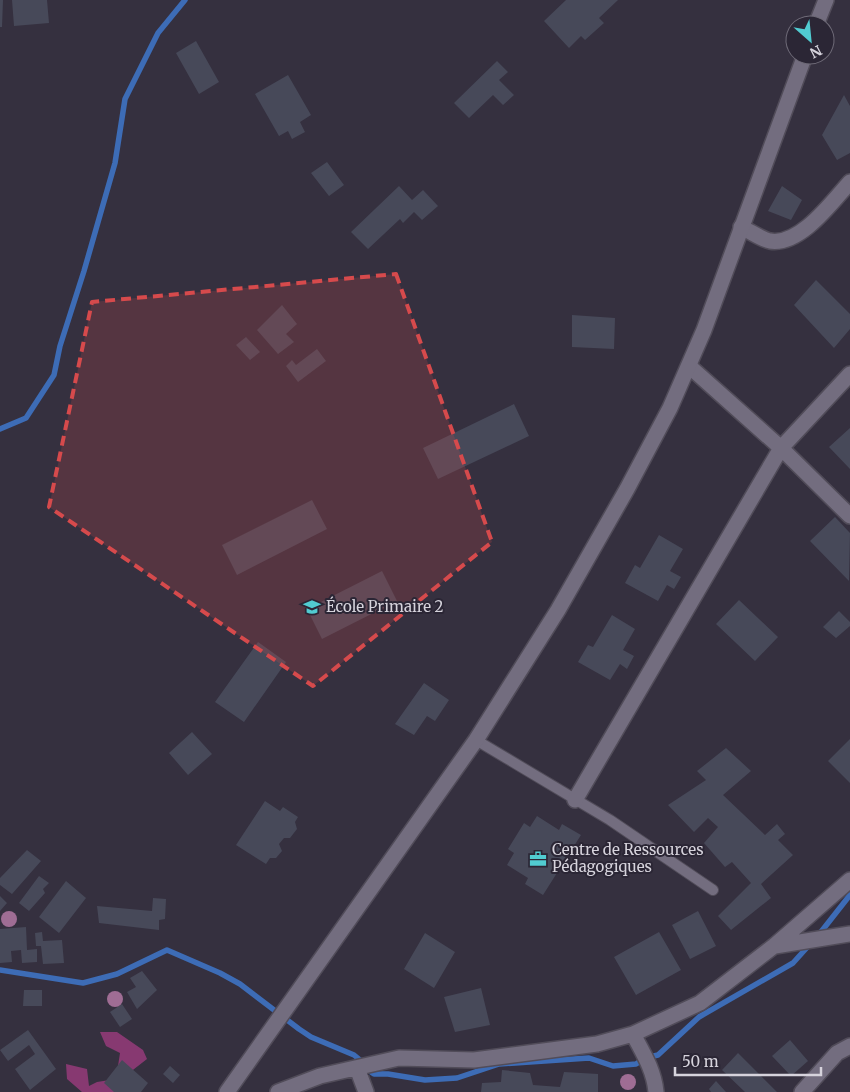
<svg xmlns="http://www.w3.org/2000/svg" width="850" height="1092" font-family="Merriweather,serif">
  <rect width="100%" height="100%" fill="#35303f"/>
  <path fill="#873971" d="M100,1032h17l26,18 4,9 -18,14 3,19h-50l-15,-13 -1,-15 21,5 2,17 8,-4 19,-3 4,-26 -14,-7z"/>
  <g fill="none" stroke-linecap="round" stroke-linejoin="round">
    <path stroke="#3d6cb6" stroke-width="5.5" d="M0,429l26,-11 28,-43 6,-29 24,-75 31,-108 10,-64 33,-66 27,-33
      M817,937l33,-42
      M0,970l83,13 34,-9 50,-24 53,23 20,11 59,45 12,8 43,18 6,5
      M365,1068l9,6h14l37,6 32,-2 42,-14 90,-6 24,8 23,-2 9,-6 13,-3 41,-38 94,-54 18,-20"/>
  </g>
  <path fill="#474959" d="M0,0h3l-1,27h-2z
    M12,0h35l2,23 -35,3z
    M566,0h52l-19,18 5,5 -19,17 -4,-4 -12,12 -25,-27z
    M196,41l23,41 -20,12 -23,-41z
    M497,61l11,11 -9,8 15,15 -11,10 -10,-10 -24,23 -15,-15z
    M288,75l23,40 -11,7 5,10 -13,7 -4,-8 -9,5 -24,-42z
    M844,95l6,11v47l-13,7 -15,-25z
    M327,162l17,23 -15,11 -18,-23z
    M399,186l13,14 11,-10 15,16 -16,14 -8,-8 -11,11 -3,-4 -32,30 -17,-17z
    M782,186l20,14 -11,20 -23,-9z
    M816,280l34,34v15l-16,19 -40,-43z
    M282,305l15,19 -11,10 8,8 -16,12 -21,-24z
    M572,315l43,3 -1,31 -42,-2z
    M246,337l14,15 -10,8 -14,-15z
    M317,349l9,12 -28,21 -12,-16 6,-6 4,5z
    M514,404l15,32 -91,43 -15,-31z
    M850,428v41l-21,-22z
    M312,500l15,29 -90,46 -15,-30z
    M835,517l15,16 -1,48 -39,-40z
    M659,535l24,14 -13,22 11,6 -7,12 -7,-4 -9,16 -33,-18 10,-18 5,3z
    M382,571l15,30 -75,38 -15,-30z
    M739,600l39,37 -23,24 -39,-37z
    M839,611l11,11v4l-14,12 -13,-11z
    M612,615l23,14 -12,21 11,6 -7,13 -7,-5 -10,16 -32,-18 10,-17 5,2z
    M258,642l28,20 -42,60 -29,-20z
    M424,683l25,17 -14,21 -8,-5 -13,19 -19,-11z
    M192,732l20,22 -24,21 -19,-22z
    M850,739v44l-22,-22z
    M726,748l25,23 -28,24 42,40 12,-11 8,10 -7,6 15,15 -32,29 10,14 -40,32 -13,-14 33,-33 -19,-21 -7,5 -21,-24 14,-16 -10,-9 -14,14 -26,-27 38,-25 -9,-9z
    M265,801l15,10 3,-4 15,10 -3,5 2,7 -7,9h-6l-5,6 3,7 -6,7h-6l-4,6 -30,-19z
    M537,816l22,14 3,-6 19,11 -38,60 -18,-11 3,-6 -21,-13 7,-12 -6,-4 16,-26 6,4z
    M27,850l14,11 -29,33 -12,-9v-7z
    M39,876l10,7 -6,6 2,4 -16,18 -10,-8z
    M66,881l20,17 -27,35 -20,-16z
    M0,896l7,7 -7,8z
    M153,898l13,1 -1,20 -6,1v10l-60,-7 -2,-17 55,5z
    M698,911l18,35 -26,13 -18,-34z
    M26,927l1,23 10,-1v13l-15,1 -1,-13 -10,1 1,11 -12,1v-34z
    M42,932l1,9 19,-1 2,23 -21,1 -2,-18h-5l-1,-13z
    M659,932l22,38 -45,25 -22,-38z
    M425,933l30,19 -21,36 -30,-19z
    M142,971l15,19 -20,19 -10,-17 9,-5 -6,-9z
    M481,988l9,37 -35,7 -11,-35z
    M24,990h18v16h-19z
    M122,1004l10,15 -12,8 -10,-15z
    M28,1030l28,39 -26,21 -15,-21 20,-15 -6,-9 -21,16 -8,-11z
    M790,1040l18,21 -17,15 -19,-20z
    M738,1053l39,39h-32l-23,-22z
    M122,1060l26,23 -7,9h-27l-10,-9z
    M170,1066l10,9 -7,8 -10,-9z
    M502,1070l28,3 3,12 27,2 4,-15 34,2v18h-117l1,-9 19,-1z
    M716,1081l10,11h-15l-2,-3z"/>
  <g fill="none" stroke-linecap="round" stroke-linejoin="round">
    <g stroke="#514c59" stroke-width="12">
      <path id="lane" d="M476,740l134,80 103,70"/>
    </g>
    <g stroke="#514c59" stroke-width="18">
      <path id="street" d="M741,227c9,4 20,12 29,14 30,5 62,-39 80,-59
        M689,366l92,82 69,68
        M575,800l206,-352 69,-74
        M775,946l75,-12
        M633,1034c10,19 21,36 23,58
        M357,1068l9,24
        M278,1092l42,-16 79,-18 75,2 123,-16 36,-10 67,-31 74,-57 76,-66
        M802,1092l35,-39 13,-7"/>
    </g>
    <g stroke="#514c59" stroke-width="18">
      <path id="secondary" d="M816,25l10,-25
        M227,1092l249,-352 82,-130 69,-121 43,-81 34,-78 101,-275"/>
    </g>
    <use href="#lane" stroke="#736d7f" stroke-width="10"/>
    <use href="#street" stroke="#736d7f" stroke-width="15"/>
    <use href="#secondary" stroke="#736d7f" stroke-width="15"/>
  </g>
  <g fill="#9f6d94">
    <circle cx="9" cy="919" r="8"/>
    <circle cx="115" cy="999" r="8"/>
    <circle cx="628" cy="1082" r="8"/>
  </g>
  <path fill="#d64a4c" fill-opacity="0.2" stroke="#d64a4c" stroke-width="4" stroke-dasharray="10 6" stroke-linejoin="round" d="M396,274l96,268 -179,144 -264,-179 43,-205z"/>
  <defs>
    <g id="school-bare" transform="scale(1.35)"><path d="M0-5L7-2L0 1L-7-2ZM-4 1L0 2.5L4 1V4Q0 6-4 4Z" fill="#51ccd1" stroke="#2b2635" stroke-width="2.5" paint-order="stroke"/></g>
    <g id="office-bare" transform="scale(1.35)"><path d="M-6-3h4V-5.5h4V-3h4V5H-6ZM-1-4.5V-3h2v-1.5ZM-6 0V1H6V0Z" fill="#51ccd1" stroke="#2b2635" stroke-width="2.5" paint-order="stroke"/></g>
  </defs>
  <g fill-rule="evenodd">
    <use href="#school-bare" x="312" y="607"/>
    <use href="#office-bare" x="538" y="859"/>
  </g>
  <g text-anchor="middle" stroke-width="4" stroke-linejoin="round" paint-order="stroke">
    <g font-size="15" fill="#d6d3dc" stroke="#2b2635" text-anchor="start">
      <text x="326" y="612">École Primaire 2</text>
      <text x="552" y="855">Centre de Ressources<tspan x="552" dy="17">Pédagogiques</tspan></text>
    </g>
  </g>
  <g transform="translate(810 40) rotate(153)"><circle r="24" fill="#2b2635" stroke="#6f6b78"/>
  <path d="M0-4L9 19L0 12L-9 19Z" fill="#51ccd1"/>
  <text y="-8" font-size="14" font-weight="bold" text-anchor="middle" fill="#d6d3dc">N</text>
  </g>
  <path d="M675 1067v8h146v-8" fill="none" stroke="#d6d3dc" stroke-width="2.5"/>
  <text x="682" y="1067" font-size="15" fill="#d6d3dc" stroke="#2b2635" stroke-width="4" paint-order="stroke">50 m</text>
</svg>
